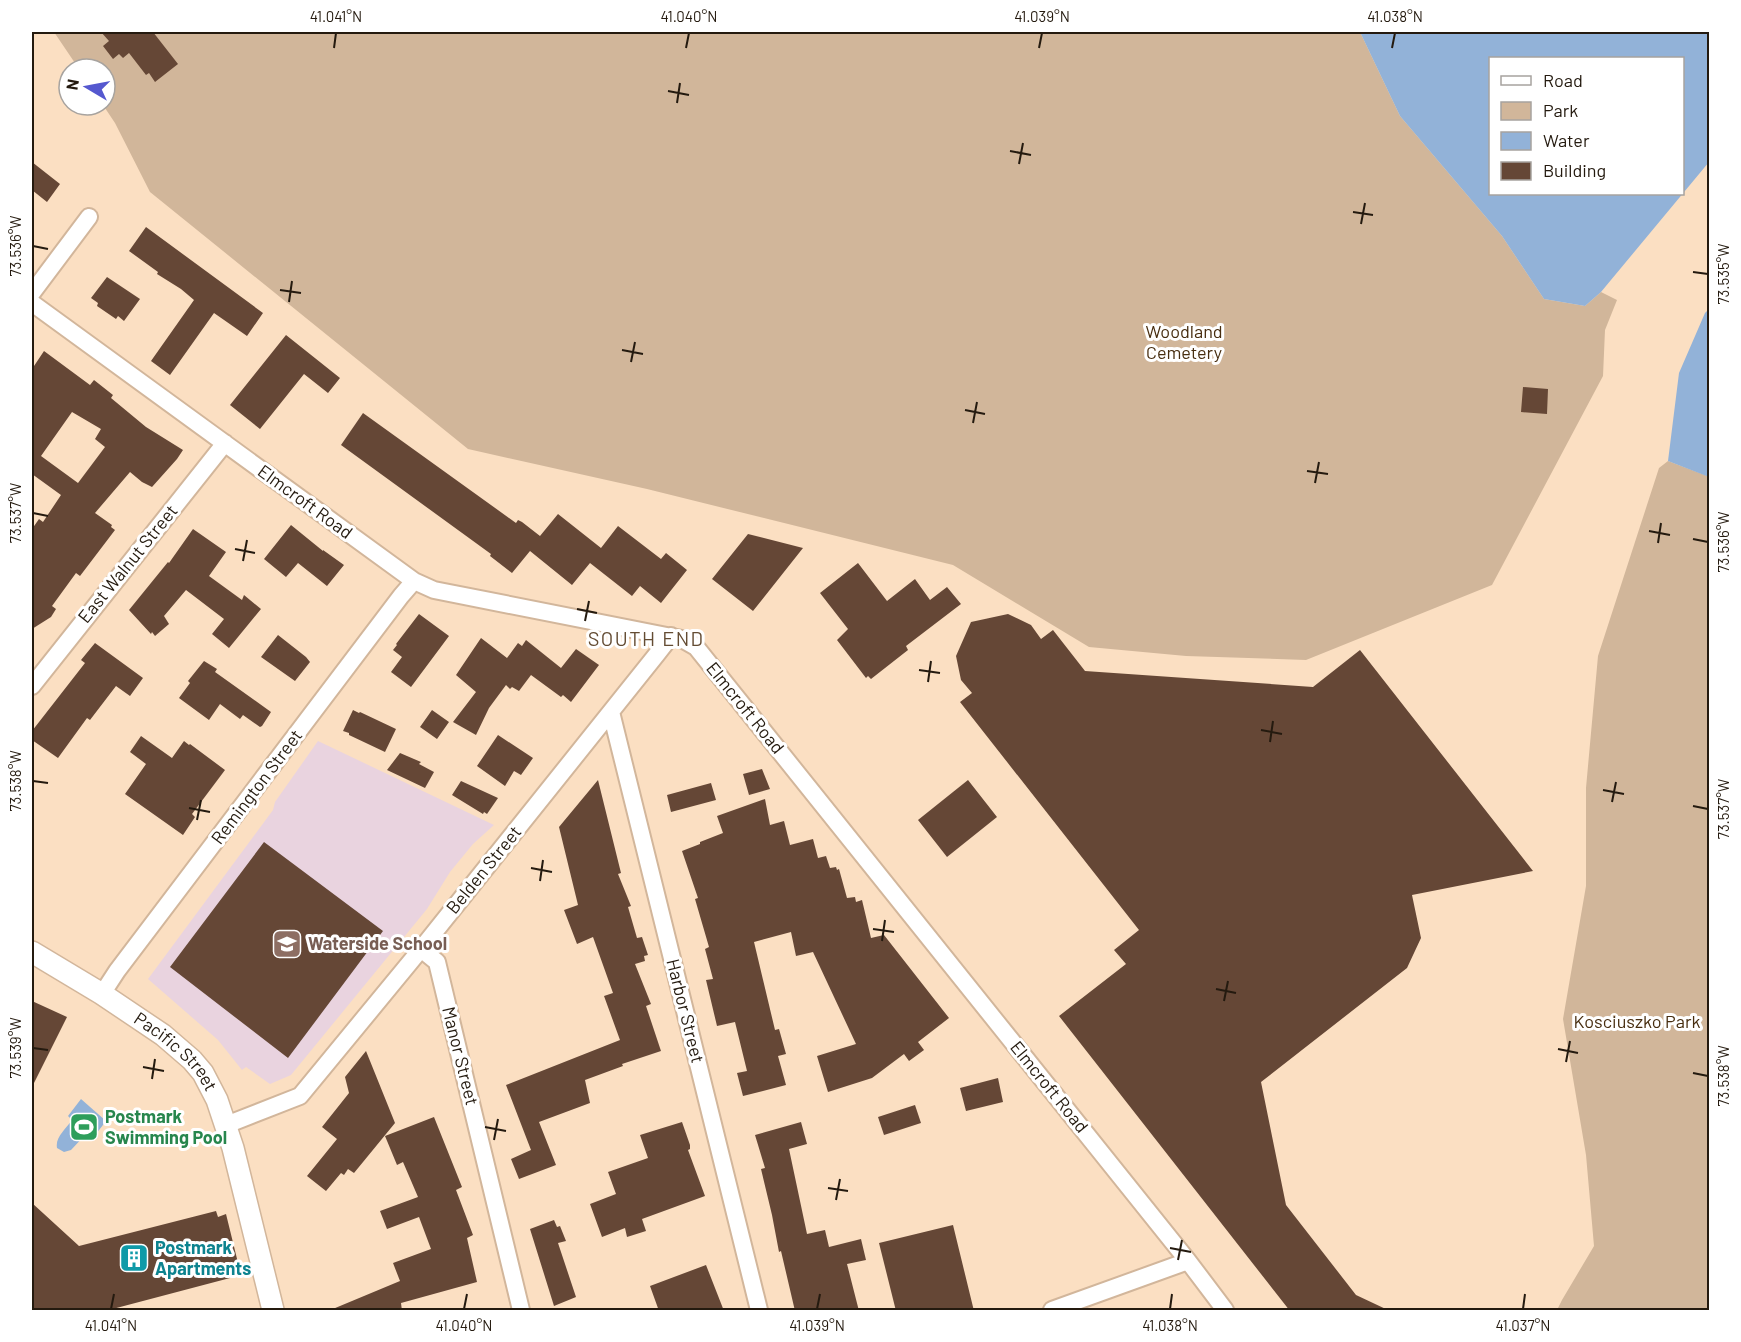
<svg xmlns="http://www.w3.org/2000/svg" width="1741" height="1342" font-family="Barlow,sans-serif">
  <rect width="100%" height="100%" fill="#fbdfc2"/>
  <path fill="#e9d3df" d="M318,741l176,84 -21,19 -23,28 -23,37 -136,166 -21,9 -24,-17 -4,3 -24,-30 -70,-61 125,-169 2,-8z"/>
  <path fill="#d1b69a" d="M54,32h1306l40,84 102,120 42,63 41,7 16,-14 16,8 -12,30 -2,46 -111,209 -186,75 -120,-4 -97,-9 -136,-82 -306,-76 -179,-40 -318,-257 -35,-69 -12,-18h2v-36h-26z
    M1668,461l42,16 -1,833h-152l5,-10 32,-54 -8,-91 -23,-136 23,-133v-98l12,-132 61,-188z"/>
  <path fill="#92b2d8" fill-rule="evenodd" d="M1360,32h349v130l-108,130 -16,14 -41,-7 -42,-63 -102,-120zM1490,58h192v136h-192z
    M1709,309v168l-41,-16 11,-88 26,-60z
    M81,1099l25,22 -13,17 -6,-5 -16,17 -7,2 -7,-4c-2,-11 9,-19 15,-28l-4,-4z"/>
  <path fill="#654736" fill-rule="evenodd" d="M101,32h52l25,32 -23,18 -6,-9 -3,2 -17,-22 -6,5 -4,-4 -6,5 -10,-13 6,-5z
    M32,162l28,22 -13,18 -15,-12z
    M146,227l117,86 -16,23 -33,-23 -44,62 -19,-14 43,-61 -13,-11 -24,-15 1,-2 -29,-21z
    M107,277l33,22 -16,22 -6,-5 -2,3 -19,-13 1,-3 -7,-5z
    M286,335l54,43 -12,15 -24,-19 -44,55 -30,-24z
    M44,351l46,34 4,-5 19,15 -2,3 35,29 37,23 -6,9 -25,28 -10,-5 -12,-10 -35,41 17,12 -1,2 4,3 -35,46 -4,-3 -24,33 4,3 -5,8 -19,12v-100l7,-10 4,3 18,-27 -29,-21v-105zM72,412l29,17 -6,10 10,8 -27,36 -37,-27z
    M1523,387l25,2 -1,25 -26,-2z
    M363,413l153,110 2,-3 4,2 18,14 18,-22 43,34 17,-22 43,33 5,-6 21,17 -26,33 -21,-17 -8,10 -42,-33 -18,22 -42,-34 -18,22 -22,-17 1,-2 -150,-109z
    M291,525l32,26v-1l21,15 -17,21 -29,-23 -12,14 -22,-18z
    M193,529l33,23 -17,24 33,24 2,-5 17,14 -32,39 -17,-14 12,-15 -38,-29 -22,26 5,8 -14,12 -3,-4 -1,2 -22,-24 39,-48 1,1z
    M748,534l55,14 -50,63 -41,-32z
    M858,563l29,38 28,-22 15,21 17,-13 14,17 -55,42 2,4 -37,29 -3,-3 -2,2 -29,-38 11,-11 -28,-36z
    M419,614l30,22 -38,51 -20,-15 11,-15 -9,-7 4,-5 -1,-1z
    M1008,614l23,11 10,14 12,-9 32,41 228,16 47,-37 173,221 -121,24 9,43 -14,30 -146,114 25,123 70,90 34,16h-100l-231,-295 67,-52 -12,-14 25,-20 -179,-228 12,-9 -11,-13 -5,-24 15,-34z
    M278,635l28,22 4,5 -15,19 -34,-24z
    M481,638l26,20 11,-15 4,3 4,-6 35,28 15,-19 23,16 -28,37 -8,-7 -2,2 -30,-22 -12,16 -7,-4 -2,2 -4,-4 -17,23 -13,27 -23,-13 23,-30 -20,-17z
    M95,643l48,35 -13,18 -14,-10 -26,34 -3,-2 -29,40 -26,-18v-9l53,-68 -4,-3z
    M204,661l13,8 -2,3 56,40 -9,14 -2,1 -17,-12 -3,4 -20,-15 -11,16 -30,-22 11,-15 -2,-2z
    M353,710l6,3 1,-1 36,17 -11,23 -36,-17v-2l-6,-2z
    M432,710l17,12 -12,17 -17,-12z
    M498,735l35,23 -12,17 -7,-4 -9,15 -28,-20z
    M141,736l31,22 12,-17 5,4 1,-1 35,26 -33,44 3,3 -12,18 -58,-41 21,-30 -16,-12z
    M400,753l21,9 -2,2 15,8 -9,16 -38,-18z
    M762,769l8,20 -21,6 -6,-21z
    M598,780l23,93 -3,1 13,32 -3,1 9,31 5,-1 6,18 -4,1 1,5 -10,3 16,40 -5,2 15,45 -39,13 1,2 -38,14 5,23 -51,19 17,43 -37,14 -8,-20 20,-9 -25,-65 114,-45 -16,-44 9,-3 -20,-56 -16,7 -13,-34 14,-5 -19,-78z
    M968,780l29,37 -50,40 -29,-37z
    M461,781l37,17 -11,16 -3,-2 -1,2 -31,-19z
    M711,783l5,17 -45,12 -4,-17z
    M765,799l5,26 14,-4 6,24 23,-6 5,19 8,-2 4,12 6,-1 1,3 2,-1 8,29 8,-1 1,5 6,-2 9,38 13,-3 65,83 -31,24 6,8 -15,11 -5,-7 -32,24 -44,14 -11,-36 39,-12 -43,-92 -17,4 -5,-24 -37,10 21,88 4,-1 7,25 -8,2 8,29 -43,11 -6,-23 10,-2 -12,-49 -18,4 -11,-46 7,-1 -8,-30 4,-2 -14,-48 3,-1 -16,-47 18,-7v-2l23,-9 -6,-17z
    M264,842l119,89 -95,127 -118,-91z
    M32,1001l35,16 -35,70z
    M366,1051l29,72 -41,50 -6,-4 -4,6 -3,-2 -15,18 -19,-15 30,-37 -15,-12 27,-34 -4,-16z
    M998,1078l5,24 -37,9 -6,-23z
    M915,1105l6,18 -37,12 -6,-18z
    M434,1117l28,70 -6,3 17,45 -6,3 10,44 -76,21 1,8h-74l72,-30 -7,-18 38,-14 -12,-32 -32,12 -7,-18 38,-14 -15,-35 -6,3 -12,-29z
    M682,1122l8,23v4l-2,1 17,46 -63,23 4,12 -19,6 -2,-9 -23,9 -12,-33 26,-10 -8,-22 40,-14 -8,-23z
    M801,1122l6,22 -18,5 18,85 18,-4 4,17 32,-8 5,21 -19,4 12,47h-64l-14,-60 -2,1 -7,-37 -11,-46 4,-1 -10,-33z
    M32,1203l47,43 137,-35 2,6 8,-3 14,57 -11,3 1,4 -125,33h-73z
    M554,1220l3,7 3,-1 6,15 -8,2 18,54 -22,9 -24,-77z
    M953,1225l21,86h-78l-17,-68z
    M706,1265l18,46h-65l-9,-25z"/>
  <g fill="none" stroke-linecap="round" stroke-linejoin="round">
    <g stroke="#d2b69b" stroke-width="20">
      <path id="minor" d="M32,293l57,-76
        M32,303l382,278 20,9 248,49 14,8 492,614 37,49
        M32,686l193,-243
        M611,712l148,598
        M421,949l16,13 84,348
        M102,994l15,-23 284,-375 13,-15
        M226,1125l74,-29 121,-147 236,-295 14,-18
        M1052,1310l136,-49"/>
    </g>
    <g stroke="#d2b69b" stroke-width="24">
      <g id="tertiary">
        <path id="s1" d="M32,952l70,42 61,41 29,25 11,13 14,27 16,48 40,162"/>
      </g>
    </g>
    <use href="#minor" stroke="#fff" stroke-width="16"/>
    <use href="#tertiary" stroke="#fff" stroke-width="21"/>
  </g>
  <path fill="none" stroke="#241a0f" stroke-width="2" d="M334,48l2,-15M686,48l3,-15M1039,48l3,-15M1392,48l3,-15M668,91l21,4M677,103l3,-20M1010,151l21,4M1019,164l4,-21M1353,212l20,3M1361,224l4,-21M33,246l15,3M1693,272l15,2M280,290l21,3M289,302l3,-21M622,350l21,4M631,362l4,-20M965,410l20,4M973,423l4,-21M1307,471l21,3M1315,483l4,-21M33,513l15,3M1649,531l21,4M1693,539l15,3M1658,543l3,-20M235,549l20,4M243,561l4,-21M577,609l20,4M585,621l4,-20M919,670l21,3M928,682l3,-21M1261,730l21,4M1270,742l3,-21M33,781l15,2M1603,790l21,4M1612,802l4,-20M1693,806l15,3M189,808l21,4M197,820l4,-20M531,868l21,4M540,881l3,-21M873,929l21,3M882,941l3,-21M1216,989l20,4M1224,1001l4,-20M33,1048l15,2M1558,1049l20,4M1566,1062l4,-21M143,1067l21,4M1693,1073l15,3M152,1079l3,-20M485,1127l21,4M494,1140l4,-21M828,1188l20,3M836,1200l4,-21M1170,1248l21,4M1178,1260l4,-20M111,1309l3,-15M464,1309l3,-15M817,1309l3,-15M1170,1309l2,-15M1523,1309l2,-15"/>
  <defs>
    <g id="school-square" transform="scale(1.5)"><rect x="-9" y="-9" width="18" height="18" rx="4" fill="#8d6e63" stroke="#fff"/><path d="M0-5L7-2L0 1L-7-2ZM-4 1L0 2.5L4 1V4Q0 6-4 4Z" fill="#fff"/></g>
    <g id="stadium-square" transform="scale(1.5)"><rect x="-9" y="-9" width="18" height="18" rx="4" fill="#2e9e5b" stroke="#fff"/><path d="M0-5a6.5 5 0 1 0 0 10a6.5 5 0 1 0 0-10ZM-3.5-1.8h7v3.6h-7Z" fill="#fff"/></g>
    <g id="building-square" transform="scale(1.5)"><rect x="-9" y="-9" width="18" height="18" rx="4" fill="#0f9aa8" stroke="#fff"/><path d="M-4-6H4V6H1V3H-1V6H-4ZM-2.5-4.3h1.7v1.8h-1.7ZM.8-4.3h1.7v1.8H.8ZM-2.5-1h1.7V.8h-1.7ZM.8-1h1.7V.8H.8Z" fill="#fff"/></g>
  </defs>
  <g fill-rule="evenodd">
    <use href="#school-square" x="287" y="944"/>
    <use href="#stadium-square" x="84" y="1127"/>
    <use href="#building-square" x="134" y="1258"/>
  </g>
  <g text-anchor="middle" stroke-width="6" stroke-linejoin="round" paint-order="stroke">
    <g font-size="18" fill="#472d0f" stroke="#fff">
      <text x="1184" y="338">Woodland<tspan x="1184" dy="21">Cemetery</tspan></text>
      <text x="1637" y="1028">Kosciuszko Park</text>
    </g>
    <g font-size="18" fill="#241a0f" stroke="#fff">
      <text transform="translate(305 502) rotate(36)" y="6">Elmcroft Road</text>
      <text transform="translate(128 564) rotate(-51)" y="6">East Walnut Street</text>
      <text transform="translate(745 708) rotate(51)" y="6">Elmcroft Road</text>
      <text transform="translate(257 787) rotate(-53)" y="6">Remington Street</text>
      <text transform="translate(484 870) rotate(-51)" y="6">Belden Street</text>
      <text transform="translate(685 1011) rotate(76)" y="6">Harbor Street</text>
      <text dy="6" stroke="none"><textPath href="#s1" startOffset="176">Pacific Street</textPath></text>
      <text transform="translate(460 1056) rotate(76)" y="6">Manor Street</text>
      <text transform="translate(1049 1087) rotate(51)" y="6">Elmcroft Road</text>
    </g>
    <g font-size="18" font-weight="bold" fill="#785e54" stroke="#fff" text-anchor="start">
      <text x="308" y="950">Waterside School</text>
    </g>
    <g font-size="18" font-weight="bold" fill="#27864d" stroke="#fff" text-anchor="start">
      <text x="105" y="1123">Postmark<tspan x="105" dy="21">Swimming Pool</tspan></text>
    </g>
    <g font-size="18" font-weight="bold" fill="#0d838f" stroke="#fff" text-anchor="start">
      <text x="155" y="1254">Postmark<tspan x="155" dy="21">Apartments</tspan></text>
    </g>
    <g font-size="20" letter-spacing="1.5" fill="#644c33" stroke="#fff">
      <text x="646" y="646">SOUTH END</text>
    </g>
  </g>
  <rect width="1741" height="1342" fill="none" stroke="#ffffff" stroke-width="66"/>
  <rect x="1489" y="57" width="195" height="138" fill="#ffffff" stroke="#a7a39f" stroke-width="1.5"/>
  <rect x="1501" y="76" width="30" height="9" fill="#ffffff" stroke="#a7a39f" stroke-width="1.5"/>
  <text x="1543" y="87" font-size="18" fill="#241a0f">Road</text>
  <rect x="1501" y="102" width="30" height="18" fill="#d1b69a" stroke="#a7a39f" stroke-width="1.5"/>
  <text x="1543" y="117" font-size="18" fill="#241a0f">Park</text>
  <rect x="1501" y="132" width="30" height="18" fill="#92b2d8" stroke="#a7a39f" stroke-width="1.5"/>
  <text x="1543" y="147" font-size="18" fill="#241a0f">Water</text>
  <rect x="1501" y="162" width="30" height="18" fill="#654736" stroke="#a7a39f" stroke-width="1.5"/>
  <text x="1543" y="177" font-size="18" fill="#241a0f">Building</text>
  <g transform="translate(87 87) rotate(280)"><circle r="28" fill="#ffffff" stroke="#a7a39f" stroke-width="1.5"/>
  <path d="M0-4.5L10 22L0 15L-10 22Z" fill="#5558cf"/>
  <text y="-9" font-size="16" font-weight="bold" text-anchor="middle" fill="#241a0f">N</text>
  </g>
  <rect x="33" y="33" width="1675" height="1276" fill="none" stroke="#241a0f" stroke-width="2"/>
  <g font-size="15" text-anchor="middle" fill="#241a0f">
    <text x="336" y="22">41.041°N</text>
    <text x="689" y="22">41.040°N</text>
    <text x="1042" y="22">41.039°N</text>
    <text x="1395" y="22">41.038°N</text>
    <text transform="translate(16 246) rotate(-90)" y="5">73.536°W</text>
    <text transform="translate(1724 274) rotate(-90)" y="5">73.535°W</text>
    <text transform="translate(16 513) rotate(-90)" y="5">73.537°W</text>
    <text transform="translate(1724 542) rotate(-90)" y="5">73.536°W</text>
    <text transform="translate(16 781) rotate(-90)" y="5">73.538°W</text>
    <text transform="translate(1724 809) rotate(-90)" y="5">73.537°W</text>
    <text transform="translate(16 1048) rotate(-90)" y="5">73.539°W</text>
    <text transform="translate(1724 1076) rotate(-90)" y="5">73.538°W</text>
    <text x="111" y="1331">41.041°N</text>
    <text x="464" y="1331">41.040°N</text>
    <text x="817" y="1331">41.039°N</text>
    <text x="1170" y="1331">41.038°N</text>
    <text x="1523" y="1331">41.037°N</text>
  </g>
</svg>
